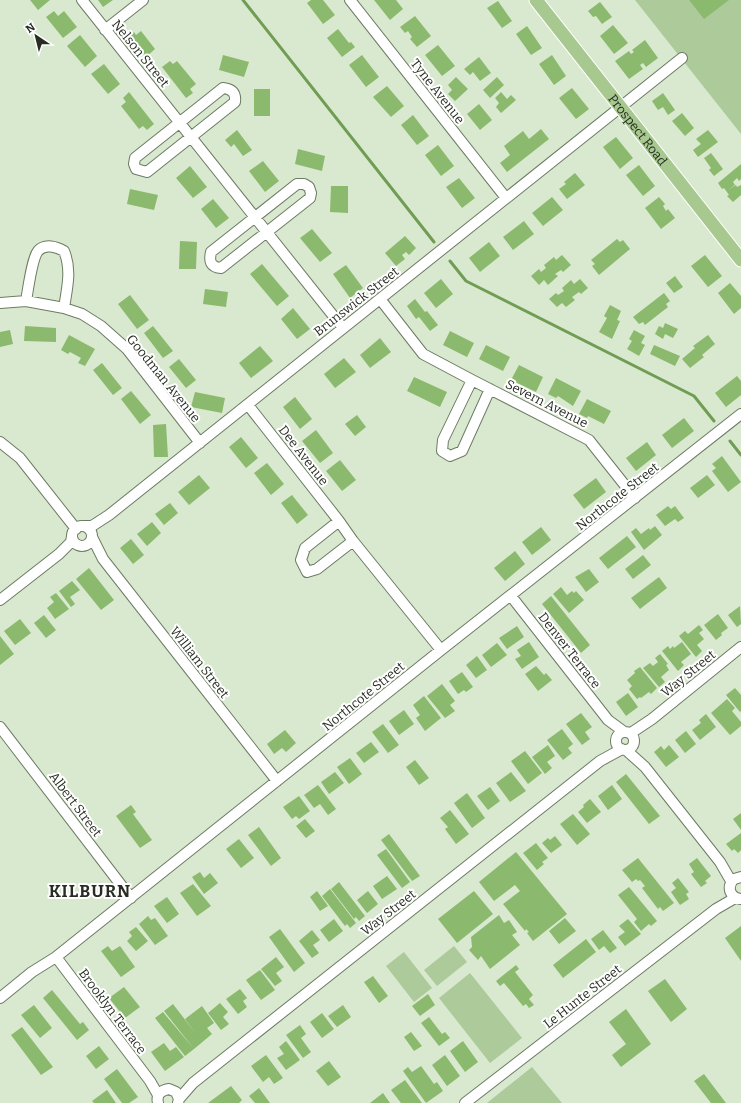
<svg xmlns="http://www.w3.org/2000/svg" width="741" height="1103" font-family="Bitter,serif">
  <rect width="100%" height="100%" fill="#d9e9cf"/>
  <path fill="#acca9a" d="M635,0h106v134z
    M454,946l13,16 -30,24 -13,-16z
    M404,952l28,36 -18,14 -28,-36z
    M470,973l52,65 -32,25 -51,-65z
    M532,1067l30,36h-75z"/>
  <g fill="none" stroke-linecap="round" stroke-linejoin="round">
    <path stroke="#709d53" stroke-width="3" d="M243,0l191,242
      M450,261l16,20 228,115 20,25
      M730,441l11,14"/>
  </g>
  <path fill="#8bb96e" d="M30,0h20l-12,10z
    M98,0h15l-10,7z
    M311,0h12l12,15 -12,9 -16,-21z
    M374,0h22l7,9 -13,11z
    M689,0h40l-25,19z
    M498,1l14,20 -10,7 -15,-20z
    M600,2l12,15 -10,7 -6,-8 -3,1 -5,-6z
    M54,11l4,5 6,-5 13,16 -14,11 -17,-21z
    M415,16l16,20 -14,11 -7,-8 2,-2 -4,-6 -3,2 -5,-6z
    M613,25l15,18 -14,11 -14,-18z
    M527,26l15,22 -11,7 -15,-21z
    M338,29l11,14 2,-1 4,5 -13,10 -15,-19z
    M141,31l14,18 -9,8 -18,-21 6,-4 2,3z
    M80,35l17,21 -12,11 -18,-21z
    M645,40l13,18 -12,9 -3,-4 -3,2 3,4 -14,10 -14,-18 14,-10 2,3 3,-2 -2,-2z
    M438,45l17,21 -13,10 -17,-21z
    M223,55l26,7 -5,15 -25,-7z
    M362,55l17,22 -13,10 -17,-22z
    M552,55l14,21 -12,9 -15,-21z
    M479,57l12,16 -11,8 -7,-9 -3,3 -6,-6z
    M170,61l3,3 4,-3 19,23 -6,5 3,4 -7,5 -24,-31z
    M104,64l16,20 -12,10 -17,-20z
    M456,77l12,12 -13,12 -7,-7 4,-4 -4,-5z
    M497,77l7,8 -14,13 -7,-8z
    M387,86l17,20 -13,11 -18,-20z
    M572,88l17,21 -13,10 -17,-21z
    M254,89h16v27h-16z
    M129,92l25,32 -7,6 -4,-4 -4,3 -18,-23 5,-4 -3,-4z
    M501,92l6,7 4,-4 5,5 -15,13 -5,-6 3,-4 -4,-5z
    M663,93l12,17 -7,5 -5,-8 -5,3 -6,-9z
    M479,104l13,16 -12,10 -13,-16z
    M682,113l12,15 -9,8 -13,-15z
    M413,115l16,21 -12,9 -16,-20z
    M541,129l8,10 -42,33 -7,-9 10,-8 -6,-9 19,-15 6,8z
    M237,130l15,20 -9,6 -9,-12 -3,3 -6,-7z
    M708,130l10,12 -20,15 -5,-7 8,-6 -5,-5z
    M616,137l17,21 -13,11 -17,-22z
    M438,145l16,21 -13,10 -16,-21z
    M298,149l27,7 -3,15 -27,-7z
    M711,153l12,16 -9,7 -5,-6 2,-2 -7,-10z
    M263,161l16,20 -14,11 -16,-21z
    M741,164v15l-2,2 -2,-3 -4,4 2,3 -7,5 8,-5 1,2 4,-2v10l-8,7 -6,-6 2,-1 -5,-7 -2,1 -4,-6z
    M639,165l16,21 -12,10 -17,-21z
    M190,166l17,21 -14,11 -17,-20z
    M575,173l10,12 -18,14 -8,-10 7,-5 -2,-2z
    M459,178l16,20 -13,10 -16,-21z
    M331,186h17v27l-18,-1z
    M130,189l28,6 -4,15 -27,-6z
    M552,197l11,13 -20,16 -11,-13z
    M659,197l6,7 -2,2 3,5 2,-2 7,9 -14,11 -16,-21z
    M213,199l16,19 -13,10 -15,-19z
    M524,221l10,13 -21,16 -10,-13z
    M312,229l20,24 -12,9 -20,-24z
    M405,236l11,12 -7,7 -3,-3 -4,3 3,4 -9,7 -11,-13z
    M617,239l3,3 3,-2 7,9 -31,26 -7,-9 3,-2 -4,-4z
    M180,241l17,1 -1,27h-17z
    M489,242l11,14 -20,16 -11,-14z
    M562,255l9,10 -8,7 -2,-2 -6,4 3,2 -10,9 -4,-5 -5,5 -8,-9 8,-7 2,3 5,-4 -2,-3 10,-8 2,3z
    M705,255l17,21 -14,11 -17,-21z
    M262,264l27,32 -12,10 -27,-32z
    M346,265l17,23 -13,10 -17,-24z
    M675,276l8,11 -9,6 -8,-10z
    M441,279l12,15 -17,14 -12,-15z
    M580,279l8,9 -7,6 -2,-2 -7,5 3,3 -9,7 -4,-4 -5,4 -8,-8 7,-6 2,2 6,-4 -2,-3 9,-8 3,4z
    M730,283l11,13v12l-7,6 -16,-21z
    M205,289l23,3 -2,15 -23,-3z
    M664,293l6,8 -4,3 2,3 -23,18 -2,-3 -4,2 -6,-7z
    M130,295l19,25 -12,9 -19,-25z
    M415,299l10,13 2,-1 11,14 -8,6 -11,-14 -3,2 -9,-13z
    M610,305l11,6 -4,9 3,1 -8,18 -13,-7 8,-14 -3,-2z
    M293,308l17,21 -13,10 -16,-20z
    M665,323l13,6 -5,9 -8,-4 -2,5 -8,-5 4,-8 4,2z
    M25,326l31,2v14l-32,-1z
    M153,326l20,25 -10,7 -19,-25z
    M10,330l3,14 -13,3v-15z
    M634,330l11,6 -4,7 4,2 -6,11 -12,-7 5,-8 -3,-2z
    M450,331l24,12 -7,14 -24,-12z
    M69,335l26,14 -10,17 -7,-3 3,-5 -11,-6 -2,2 -7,-4z
    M708,335l7,9 -13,11 2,2 -14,11 -8,-9 13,-11 -2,-2z
    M380,338l11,14 -21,16 -10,-13z
    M486,345l24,12 -7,14 -24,-12z
    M654,345l26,11 -5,10 -25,-12z
    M260,346l13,15 -22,17 -12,-15z
    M344,358l12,14 -21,16 -11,-14z
    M179,359l17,21 -10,8 -17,-21z
    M102,363l20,25 -9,7 -20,-25z
    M519,365l24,12 -7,15 -25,-12z
    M737,376l4,5v14l-15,12 -11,-14z
    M414,377l33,15 -7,15 -33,-16z
    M556,378l25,13 -8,15 -15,-10 -2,2 -8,-4z
    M131,391l20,24 -11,9 -19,-25z
    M195,392l30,6 -3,15 -31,-6z
    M295,397l17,22 -12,10 -17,-22z
    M587,399l24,12 -7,13 -16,-8 -1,2 -8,-4z
    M357,415l9,12 -11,9 -10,-12z
    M684,418l10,13 -22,17 -10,-13z
    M166,424l2,33h-14l-1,-32z
    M316,430l17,23 -13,10 -18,-22z
    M241,437l17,21 -12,10 -17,-21z
    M647,442l9,13 -20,16 -10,-13z
    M722,456l19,26 -13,10 -16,-21 4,-3 -4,-4z
    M340,460l16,20 -14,11 -16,-20z
    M267,463l17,21 -13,11 -17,-22z
    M199,475l11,13 -21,17 -11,-13z
    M707,475l8,10 -17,13 -8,-10z
    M596,478l10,14 -22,17 -11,-14z
    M292,495l16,20 -11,9 -16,-21z
    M170,503l8,10 -14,12 -9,-11z
    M668,506l3,3 4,-3 9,12 -6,4 -3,-3 -10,7 -9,-11z
    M152,522l9,11 -14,13 -10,-12z
    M655,526l7,9 -18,15 -13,-18 5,-4 5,6 8,-6 1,2z
    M541,527l10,13 -19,15 -10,-13z
    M627,536l9,11 -28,22 -9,-11z
    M131,539l13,16 -11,9 -13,-16z
    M515,551l10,13 -20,17 -11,-13z
    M643,555l8,10 -18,14 -8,-10z
    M89,568l25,32 -13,10 -25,-31z
    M589,569l10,13 -13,10 -11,-15z
    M659,577l8,11 -27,21 -9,-11z
    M72,581l8,9 -10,7 5,7 -4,3 -12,-16z
    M561,587l6,8 5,-4 2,2 2,-2 8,9 -15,13 -16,-19z
    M56,593l13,16 -14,10 -8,-11 7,-6 -4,-5z
    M551,596l39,49 -9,8 -39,-49z
    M740,606l1,18 -4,3 -9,-12z
    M718,614l10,14 -7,5 1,2 -6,5 -12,-15z
    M44,615l12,15 -10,8 -12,-15z
    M20,619l11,14 -16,12 -11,-14z
    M699,625l4,5 -4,3 5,6 -7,6 5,6 -6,6 -17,-21 6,-5 3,3z
    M517,626l7,11 -17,12 -8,-11z
    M0,636l14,18 -14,11z
    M529,642l10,15 -17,12 -7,-10 6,-3 -4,-6z
    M682,642l9,12 -10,8 3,3 -6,6 -16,-20 6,-5 2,3 3,-3 1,2z
    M497,643l10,12 -16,12 -9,-12z
    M660,654l8,10 -2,1 3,5 -8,7 4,5 -6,5 -16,-19 7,-5 3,3 5,-4 -3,-4z
    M477,656l10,14 -11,8 -10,-13z
    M536,666l8,9 2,-2 6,7 -14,11 -13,-17z
    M640,667l17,21 -6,6 -2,-2 -8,6 -1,-1 -3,2 -8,-10 3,-3 -5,-6 8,-7 -1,-2z
    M462,672l11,15 -7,5 -2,-2 -6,4 -9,-13z
    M442,684l13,17 -5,4 5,6 -10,7 -18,-22z
    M735,688l6,7v16l-1,1 -14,-17z
    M628,693l10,14 -12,9 -10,-14z
    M424,696l17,22 -16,13 -9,-13 4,-3 -7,-10z
    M727,699l8,9 -3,3 9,11v4l-11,9 -19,-22z
    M404,710l10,14 -15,11 -10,-14z
    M581,713l11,14 -7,5 5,7 -8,6 -16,-21z
    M706,714l10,13 -16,13 -8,-10 9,-7 -2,-3z
    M383,724l16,21 -11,8 -16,-21z
    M562,729l11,15 -5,4 4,5 -9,7 -16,-20z
    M285,730l11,13 -10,9 -4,-4 -8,6 -7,-10z
    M686,731l10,13 -11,9 -10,-13z
    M371,742l8,10 -15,11 -8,-10z
    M548,745l7,11 -8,6 5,6 -7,6 -13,-17z
    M669,745l10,12 -13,10 -12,-15 7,-6 3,4z
    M525,751l17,22 -14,11 -17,-23z
    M350,758l12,16 -13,10 -12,-17z
    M415,760l14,18 -10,7 -13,-18z
    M335,772l9,11 -15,11 -8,-12z
    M511,772l15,19 -16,11 -14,-19z
    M626,774l34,42 -11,8 -33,-42z
    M318,785l18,24 -8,6 -8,-11 -6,4 -10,-13z
    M612,785l10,14 -14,11 -10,-14z
    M490,787l10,14 -12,9 -11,-14z
    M467,793l18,25 -13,10 -18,-25z
    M299,796l11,15 -11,8 -3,-3 -4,3 -9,-12z
    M590,799l11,13 -14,11 -9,-11 6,-5 -1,-2z
    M131,805l5,7 -3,2 19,26 -12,8 -24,-32z
    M450,810l19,24 -13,10 -11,-15 3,-2 -8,-9z
    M741,813v17l-8,-11z
    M573,814l17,20 -13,11 -17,-21z
    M305,819l10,12 -9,7 -10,-12z
    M259,827l22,31 -10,8 -23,-31z
    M741,833v17l-3,3 -4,-4 -2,2 -6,-7z
    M389,834l31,42 -8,5 -31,-41z
    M555,836l7,9 -11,8 -9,-10 6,-5 2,2z
    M239,839l15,19 -13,10 -15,-19z
    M536,843l12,15 -6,4 2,2 -7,6 -14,-17z
    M386,849l24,33 -8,6 -25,-33z
    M516,852l51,62 -34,27 -6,-8 2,-1 -3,-3 -1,2 -22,-27 17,-13 -5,-6 -21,16 -15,-19z
    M638,858l36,45 -11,8 -3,-4 -2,2 -16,-21 3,-2 -5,-6 -2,1 -2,-2 -4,3 -10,-12z
    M697,858l14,18 -6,5 2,2 -6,4 -10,-13 3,-2 -5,-8z
    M200,872l4,6 6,-5 8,10 -14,11 -12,-17z
    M387,876l10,13 -15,10 -9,-13z
    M678,878l11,14 -3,2 3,5 -9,6 -9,-13 5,-4 -4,-5z
    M339,882l26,34 -6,5 -3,-4 -2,2 -23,-30z
    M193,884l18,22 -14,10 -17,-23z
    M629,887l28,34 -6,5 -2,-2 -8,7 -7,-9 3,-3 -19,-24z
    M330,889l26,34 -6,5 -3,-4 -2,2 -23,-30z
    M317,891l11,15 -8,5 -10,-14z
    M368,891l10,13 -11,9 -10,-13z
    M474,891l19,23 -36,29 -19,-24z
    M167,897l12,17 -12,9 -13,-17z
    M499,915l5,8 5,-3 8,12 -5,3 8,10 -30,24 -9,-13 -3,4 -9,-10 3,-3 -1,-10z
    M148,916l3,4 4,-2 13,18 -13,9 -16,-21z
    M565,918l11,13 -17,13 -10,-13z
    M334,919l9,12 -14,11 -9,-12z
    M628,919l13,15 -16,12 -7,-9 7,-5 -6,-6z
    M741,926v35l-16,-23z
    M136,927l12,14 -12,10 -9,-10 5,-5 -3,-4z
    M280,929l25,34 -11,9 -25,-35z
    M312,930l8,10 -7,5 6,8 -7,5 -13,-17z
    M603,930l14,18 -7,5 -6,-7 -5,4 -8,-11z
    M586,939l10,13 -33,26 -10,-13z
    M108,946l4,5 8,-5 15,21 -14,10 -20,-26z
    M276,957l8,10 -8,6 6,8 -7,5 -14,-17z
    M516,965l3,4 -4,3 18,23 -4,4 5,6 -5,3 -3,-4 -3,2 -19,-23 -4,3 -4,-5z
    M260,970l15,20 -14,10 -15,-20z
    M373,976l15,20 -9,7 -15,-21z
    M665,979l22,30 -16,13 -23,-31z
    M124,987l16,20 -15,11 -16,-20z
    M240,989l7,9 -4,3 4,6 -9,7 -12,-15z
    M52,990l28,34 3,-2 6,8 -12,10 -34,-42z
    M428,994l7,11 -15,11 -8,-10z
    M220,1003l8,9 -5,5 6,7 -8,6 -13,-17z
    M173,1004l23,30 -11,-15 17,-13 12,17 -7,5 5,6 -18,15 -30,-38z
    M34,1005l18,23 -12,10 -19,-23z
    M343,1005l8,12 -14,10 -9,-11z
    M626,1009l25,35 -30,23 -9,-12 14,-11 -17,-22z
    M163,1012l31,37 -9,7 -30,-38z
    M322,1013l12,16 -12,9 -12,-16z
    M429,1017l13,17 3,-2 5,6 -11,8 -18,-23z
    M300,1025l6,9 -5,4 10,14 -8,6 -17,-23z
    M22,1027l31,40 -12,8 -30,-40z
    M411,1032l11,14 -8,5 -10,-14z
    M286,1041l14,19 -14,10 -9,-12 7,-4 -5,-7z
    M463,1041l15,21 -13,10 -15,-21z
    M164,1043l6,8 6,-4 8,10 -19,14 -14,-19z
    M99,1046l10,13 -13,10 -10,-13z
    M266,1055l17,23 -9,6 -5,-7 -6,5 -12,-16z
    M445,1055l15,21 -13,10 -15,-21z
    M329,1061l12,16 -13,9 -12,-15z
    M421,1066l13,18 3,-2 6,9 -17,12 -23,-32 5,-4 4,5z
    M117,1069l21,28 -9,6h-7l-18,-24z
    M704,1074l22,29h-15l-17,-22z
    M405,1080l17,23h-21l-10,-13z
    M231,1086l11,14 -3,3h-31z
    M259,1088l11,15h-15l-6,-7z
    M107,1090l9,13h-22l-2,-2z
    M383,1093l7,10h-20z"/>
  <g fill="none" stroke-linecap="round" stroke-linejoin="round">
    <g stroke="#6d7b64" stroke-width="12">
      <path id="minor" d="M82,0l261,328
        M350,0l156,198
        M105,30l38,-30
        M223,88c9,1 13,5 12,14l-88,70 -11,-3 -2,-5 1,-6z
        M297,184h7l5,3 2,6 -1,5 -89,70c-11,-1 -12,-7 -10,-16z
        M380,299l43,55 49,26 117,60 46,58
        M26,301c2,-11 6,-43 12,-50 7,-8 19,-4 26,0 8,19 3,37 0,57
        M0,303l26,-2 38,7 18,6 19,12 26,23 73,94
        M472,380l-29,60 -1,11 8,5 12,-5 28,-62
        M248,405l91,116 14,20 88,109
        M0,442l20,16 56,71
        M339,521l-34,27 -4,12 6,12 10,-3 36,-28
        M84,526h8l17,-11 573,-457
        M72 536a10 10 0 1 1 20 0a10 10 0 1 1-20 0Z
        M92,537l11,22 174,222
        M511,596l97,124 15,11
        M0,600l59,-46 12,-12 1,-6
        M0,727l131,171
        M616 741a9 9 0 1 1 18 0a9 9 0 1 1-18 0Z
        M631,733l21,-14 89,-72
        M626,750l19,17 75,95 11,19
        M741,877l-7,2c-8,8 -4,19 7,20
        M56,957l94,124 8,14
        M0,998l32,-26 24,-15 385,-307 300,-236
        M179,1099l14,-16 407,-322 22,-12
        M158,1103c-2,-8 3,-13 11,-14l7,3 3,7 -1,4
        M465,1103l251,-194 19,-11"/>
    </g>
    <g stroke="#fff" stroke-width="15">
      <g id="major">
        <path id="s1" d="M536,0l205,260"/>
      </g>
    </g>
    <use href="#minor" stroke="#fff" stroke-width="10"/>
    <use href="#major" stroke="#a7c88f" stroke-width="13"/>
  </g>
  <g text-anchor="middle" stroke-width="4" stroke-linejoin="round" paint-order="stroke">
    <g font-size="13" fill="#272d23" stroke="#fff">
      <text transform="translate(141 53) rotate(51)" y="5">Nelson Street</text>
      <text transform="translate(438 91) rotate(52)" y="5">Tyne Avenue</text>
      <text dy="5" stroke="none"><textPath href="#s1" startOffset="165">Prospect Road</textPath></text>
      <text transform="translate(356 301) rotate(-38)" y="5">Brunswick Street</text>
      <text transform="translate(164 378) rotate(51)" y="5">Goodman Avenue</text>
      <text transform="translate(547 403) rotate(27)" y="5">Severn Avenue</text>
      <text transform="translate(304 455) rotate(52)" y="5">Dee Avenue</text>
      <text transform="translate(617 496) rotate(-38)" y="5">Northcote Street</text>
      <text transform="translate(570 650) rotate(52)" y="5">Denver Terrace</text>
      <text transform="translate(200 662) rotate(52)" y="5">William Street</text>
      <text transform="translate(688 673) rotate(-39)" y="5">Way Street</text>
      <text transform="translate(363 696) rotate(-39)" y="5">Northcote Street</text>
      <text transform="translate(76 804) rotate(53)" y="5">Albert Street</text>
      <text transform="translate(388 912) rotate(-38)" y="5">Way Street</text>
      <text transform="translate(582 996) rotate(-38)" y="5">Le Hunte Street</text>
      <text transform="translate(113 1011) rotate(53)" y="5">Brooklyn Terrace</text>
    </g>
    <g font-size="17" font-weight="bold" letter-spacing="1" fill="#272d23" stroke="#fff">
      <text x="90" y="897">KILBURN</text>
    </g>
  </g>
  <g transform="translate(36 36) rotate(325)" stroke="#ffffff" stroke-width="3" paint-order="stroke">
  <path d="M0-3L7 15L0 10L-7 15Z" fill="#272d23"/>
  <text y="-6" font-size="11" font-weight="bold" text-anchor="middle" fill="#272d23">N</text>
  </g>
</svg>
